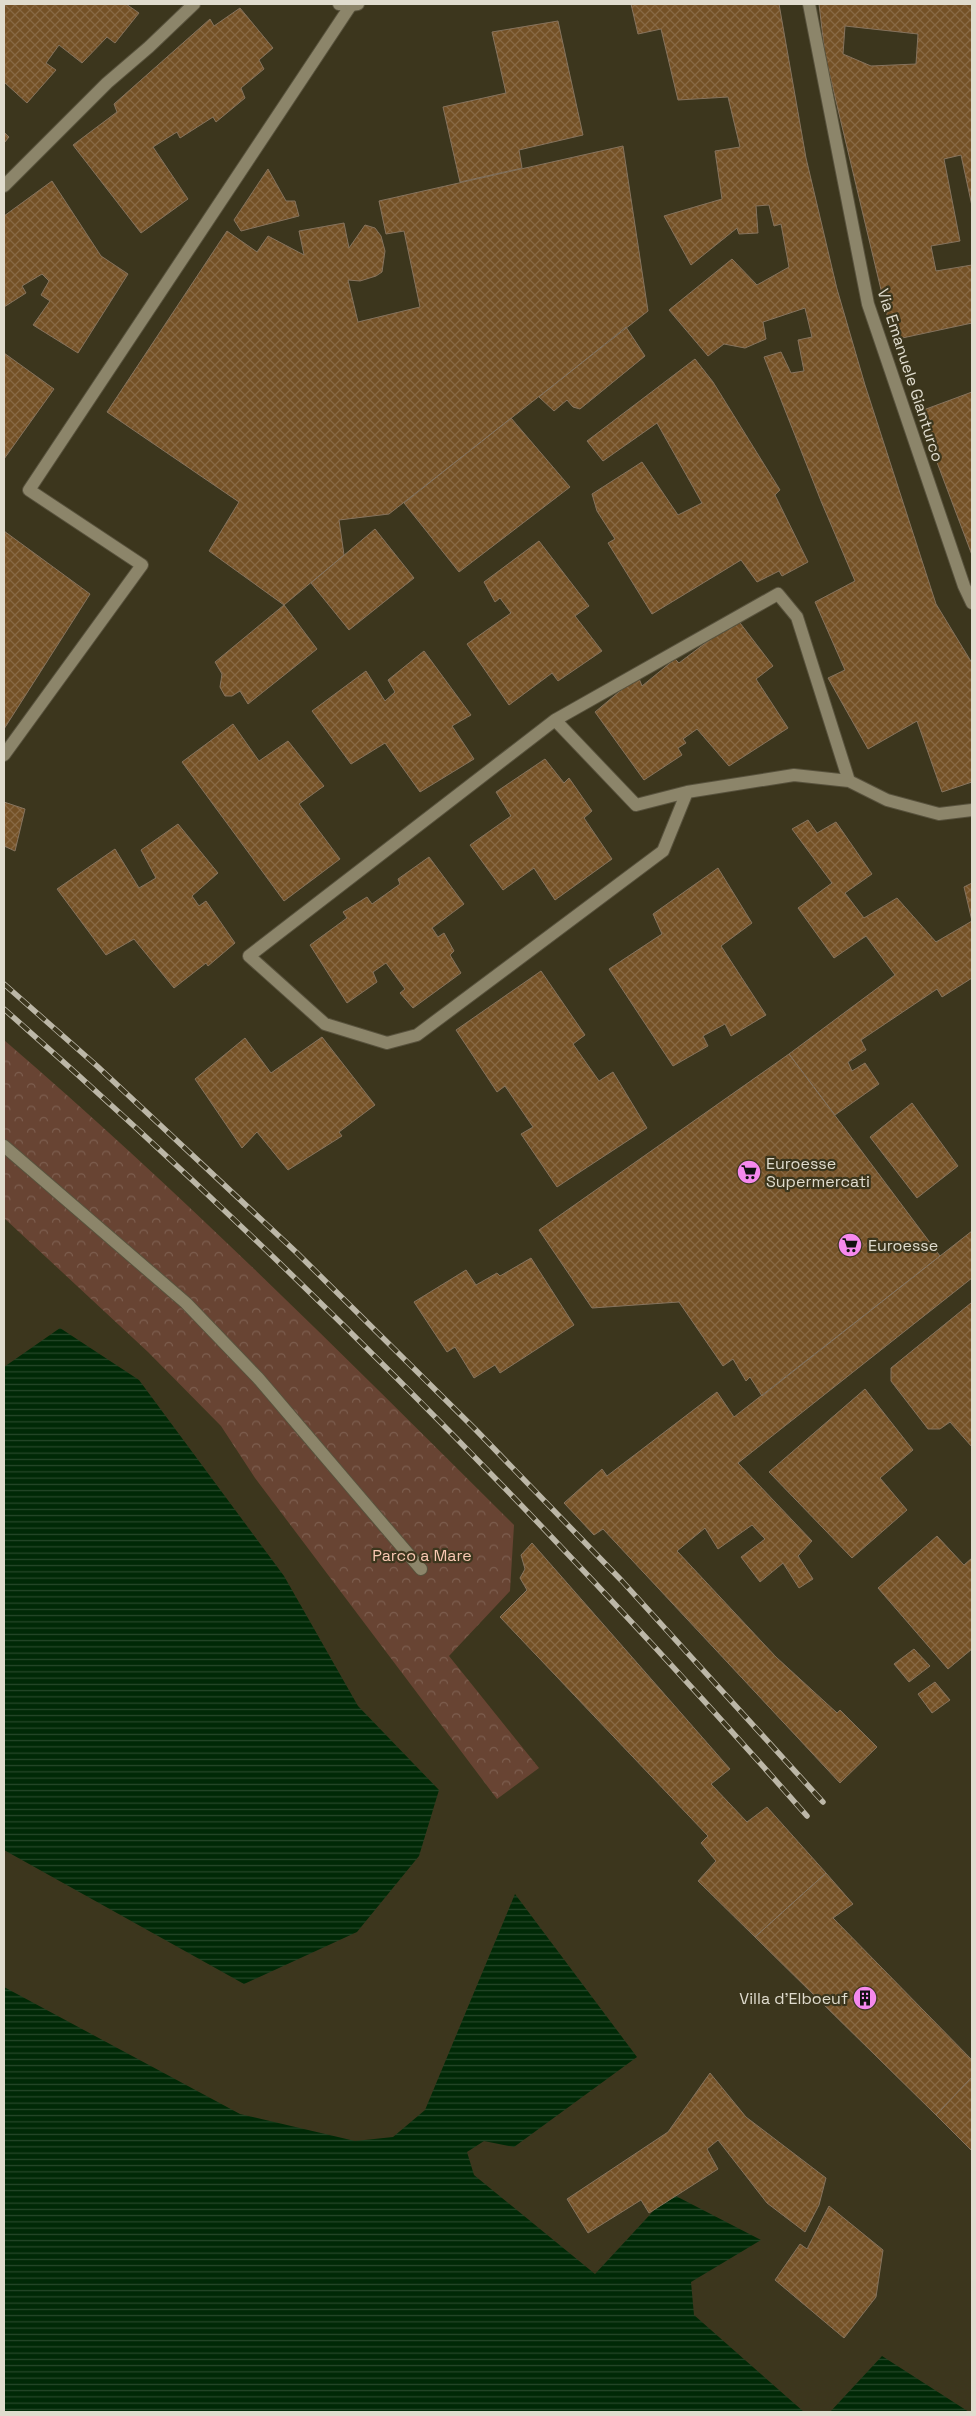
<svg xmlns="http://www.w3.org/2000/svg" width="976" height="2416" font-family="'Space Grotesk',sans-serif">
  <defs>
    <pattern id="park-crowns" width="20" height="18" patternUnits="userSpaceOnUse" patternTransform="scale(1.25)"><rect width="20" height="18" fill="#684433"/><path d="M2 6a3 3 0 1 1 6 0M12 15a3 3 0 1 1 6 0" fill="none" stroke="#7d5e4f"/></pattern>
    <pattern id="water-rules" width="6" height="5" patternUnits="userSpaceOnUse" patternTransform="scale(1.25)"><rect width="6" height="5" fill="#002906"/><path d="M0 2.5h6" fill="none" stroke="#254729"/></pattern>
    <pattern id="building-cross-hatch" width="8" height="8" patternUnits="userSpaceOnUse" patternTransform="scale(1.25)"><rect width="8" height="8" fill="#745126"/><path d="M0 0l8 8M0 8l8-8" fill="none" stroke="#886944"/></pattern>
  </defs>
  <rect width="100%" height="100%" fill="#3c361d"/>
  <path fill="url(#park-crowns)" d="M4,1040c178,153 344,320 510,485l-4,66 -61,65 90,112 -42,31 -242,-321 -34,-52 -73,-74 -144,-134z"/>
  <path fill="url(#water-rules)" d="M60,1328l79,52 145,196 74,130 81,84 -20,66 -62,76 -113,52 -240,-134v-483z
    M515,1894l122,163 -123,90 -30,-6 -17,11 7,23 121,99 75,-81 91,47 -70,42 3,33 110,97h-800v-425l236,127 115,27 38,-4 32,-27z
    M882,2356l87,56h-139z"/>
  <path fill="url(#building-cross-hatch)" stroke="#86735d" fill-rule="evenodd" d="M4,4h122l13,9 -24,30 -8,-6 -25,26 -23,-18 -13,18 10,7 -29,33 -23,-21z
    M631,4h148l27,154 31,131 28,96 71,219 36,59v119l-30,10 -25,-71 -49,28 -40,-71 17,-8 -30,-68 40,-21 -34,-80 -57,-144 17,-5 10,21 13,-2 -6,-31 14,-3 -7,-29 -42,14 3,17 -21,9 -21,-4 -16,12 -39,-46 63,-51 25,26 32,-18 -8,-43 -7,2 -5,-21 -13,1 2,27 -19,1 -2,-6 -46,37 -27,-49 58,-17 -7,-48 25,-4 -12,-50 -50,3 -17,-71 -23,5z
    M819,4h153v202l-11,-51 -17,4 16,82 -29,5 5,25 36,-6v58l-79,17 -68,-285zM845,26l73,8 -2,30 -45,2 -28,-12z
    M240,8l33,40 -14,12 5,9 -23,19 4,10 -29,24 -3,-5 -33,21 -3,-6 -24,15 35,52 -47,34 -68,-88 44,-33 -3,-8 96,-85 4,7z
    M558,21l25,114 -64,15 3,18 -62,14 -17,-75 63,-14 -14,-61z
    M4,132l5,5 -5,6z
    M623,146l25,165 -259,203 -50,6 5,35 -60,50 -75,-54 30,-49 -132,-90 120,-181 30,21 11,-16 36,19 -5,-24 45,-8 5,25 16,-23 10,3 6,8 4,15 -3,21 -6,4 -16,5 -12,-1 10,42 62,-15 -16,-76 -18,3 -7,-33z
    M268,169l18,32h9l4,15 -58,15 -7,-11z
    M52,181l49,75 27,18 -50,79 -45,-28 17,-24 -9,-6 8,-14 -7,-7 -20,12 4,7 -22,14v-91z
    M626,327l19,29 -65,53 -7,-2 -6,-7 -13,11 -15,-14z
    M4,353l50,36 -50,70z
    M695,359l18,23 67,108 -5,5 33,67 -26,14 -3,-5 -22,11 -16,-22 -89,54 -44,-71 7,-4 -18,-28 -5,-17 50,-32 36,53 24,-12 -45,-80 -54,38 -16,-20z
    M972,392v163l-54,-143z
    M511,418l59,69 -111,85 -55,-69z
    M375,529l39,49 -65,52 -38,-47z
    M4,531l86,63 -86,135z
    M539,541l50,65 -14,10 27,35 -44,30 -6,-8 -43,32 -42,-61 44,-31 -11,-15 -5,4 -11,-20z
    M284,605l33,44 -69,55 -8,-13 -8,5h-7l-5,-9 2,-13 -7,-12z
    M737,619l36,47 -17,13 32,49 -59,38 -32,-37 -14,10 3,4 -8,5 4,7 -38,25 -49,-68 43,-36 4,10 33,-27 4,4z
    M424,651l47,64 -19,11 22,33 -54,33 -35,-49 -34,21 -39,-53 54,-40 19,30 10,-9 -7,-12z
    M233,724l26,37 29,-20 36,45 -25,18 41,55 -56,42 -102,-139z
    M545,759l19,24 5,-5 23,33 -8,7 28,41 -57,41 -21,-32 -31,22 -33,-45 41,-29 -15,-24z
    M4,802l21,7 -10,42 -11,-5z
    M808,820l9,13 19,-11 36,52 -27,19 19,25 33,-20 39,44 36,-21 -8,-34 8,-4v95l-30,19 -5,-8 -76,51 5,10 -18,12 4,9 13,-8 14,21 -44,31 -46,-61 106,-79 -29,-39 -32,22 -36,-50 34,-25 -40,-54z
    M178,824l40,49 -26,23 7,10 7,-5 29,42 -27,23 -2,-3 -32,25 -40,-49 -28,16 -49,-66 58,-40 24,39 17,-10 -15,-28z
    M429,857l35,47 -32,24 6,9 6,-4 10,18 -4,4 11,18 -48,35 -13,-15 5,-4 -19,-26 -13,9 4,10 -30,21 -37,-58 37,-27 -4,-6 24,-15 5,7 28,-20 -2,-5z
    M718,868l34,55 -31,23 45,69 -35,21 -6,-12 -22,12 5,10 -35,20 -64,-97 53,-35 -9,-20z
    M541,971l44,64 -12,9 26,37 14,-9 34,56 -90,59 -36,-53 12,-7 -28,-41 -8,6 -41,-62z
    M322,1037l53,68 -36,27 3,4 -54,34 -31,-38 -15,16 -47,-69 50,-41 26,35z
    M789,1054l151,202 -178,140 -12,-19 -4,4 -13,-22 -10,7 -44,-64 -87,6 -53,-78z
    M912,1103l46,63 -41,32 -47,-61z
    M972,1231v47l-234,185 74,78 -14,15 15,23 -14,9 -16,-25 -23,19 -19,-25 24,-18 -13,-14 -34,24 -13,-21 -28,23 99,106 61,56 3,-3 37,37 -37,36 -237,-254 -9,6 -30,-32 38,-34 5,7 110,-84 17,25z
    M531,1258l43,67 -74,48 -5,-8 -21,13 -19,-31 -8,5 -33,-50 52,-32 10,15 21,-12 3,3z
    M971,1303h1v144l-22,-25 -10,7h-12l-37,-48v-13z
    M865,1389l48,61 -33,28 27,32 -55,48 -83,-86z
    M937,1536l27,29 8,-7v91l-24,20 -70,-81z
    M532,1543l198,226 -19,15 36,38 20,-15 59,66 -71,64 -57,-56 18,-20 -15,-18 7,-7 -208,-219 27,-27 -7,-12 5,-9 -4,-14z
    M914,1649l16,17 -21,16 -15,-18z
    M935,1682l15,18 -18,13 -14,-19z
    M826,1873l27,31 -20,14 139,142v17l-36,38 -181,-178z
    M710,2073l36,44 80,61 -7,27 -14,27 -38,-29 -49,-63 -11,9 11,20 -69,44 -8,-13 -53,33 -21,-34 101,-67z
    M972,2077v74l-36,-36z
    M829,2206l54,44 -7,47 -32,41 -69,-58 25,-36 7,5z"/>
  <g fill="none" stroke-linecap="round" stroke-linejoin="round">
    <g stroke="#58523d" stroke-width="14">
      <path id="lane" d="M4,186l103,-103 42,-36 45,-43
        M555,720l81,85 51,-13 107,-17 55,6 38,19 52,14 33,-4
        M4,755l138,-190 -113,-75 322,-485 -12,-1
        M687,792l-24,59 -246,184 -30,8 -62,-19 -76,-68 306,-236 223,-126 19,23 52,164"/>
    </g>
    <g stroke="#58523d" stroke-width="14">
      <path id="street" d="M809,4l59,300 96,282 8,17
        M351,5l7,-1
        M4,1146l182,157 72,75 163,191"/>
    </g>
    <use href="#lane" stroke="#8c856a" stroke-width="12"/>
    <use href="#street" stroke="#8c856a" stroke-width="12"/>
    <g stroke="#bcb7a7" stroke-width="5.5">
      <path id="rail" d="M4,984l93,82 199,186 179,177 147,152 201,221
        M4,1009c285,251 552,522 803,807"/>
    </g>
    <use href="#rail" stroke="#3c361d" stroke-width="4" stroke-dasharray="11" stroke-linecap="butt"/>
  </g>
  <defs>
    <g id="supermarket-disc" transform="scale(1.25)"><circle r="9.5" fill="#f589ee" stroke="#3c361d"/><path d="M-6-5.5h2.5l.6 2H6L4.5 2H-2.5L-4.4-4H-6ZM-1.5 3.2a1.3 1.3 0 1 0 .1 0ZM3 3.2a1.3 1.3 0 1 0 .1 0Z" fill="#111"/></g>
    <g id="building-disc" transform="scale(1.25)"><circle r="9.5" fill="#f589ee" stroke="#3c361d"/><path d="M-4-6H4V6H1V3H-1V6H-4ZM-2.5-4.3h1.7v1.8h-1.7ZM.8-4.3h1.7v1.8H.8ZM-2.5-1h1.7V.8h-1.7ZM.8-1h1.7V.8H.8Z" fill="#111"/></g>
  </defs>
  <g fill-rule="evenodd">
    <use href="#supermarket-disc" x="749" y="1172"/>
    <use href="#supermarket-disc" x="850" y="1245"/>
    <use href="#building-disc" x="865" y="1998"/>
  </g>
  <g text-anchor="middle" stroke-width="4.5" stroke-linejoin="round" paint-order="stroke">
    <g font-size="16" fill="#e0dcce" stroke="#3c361d">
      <text transform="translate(911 375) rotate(72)" y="6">Via Emanuele Gianturco</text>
    </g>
    <g font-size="16" fill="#e0dcce" stroke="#3c361d" text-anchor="start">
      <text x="766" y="1169">Euroesse<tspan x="766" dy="18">Supermercati</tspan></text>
      <text x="868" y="1251">Euroesse</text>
      <text x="848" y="2004" text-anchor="end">Villa d'Elboeuf</text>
    </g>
    <g font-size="16" fill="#fac9b3" stroke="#3c361d">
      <text x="422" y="1561">Parco a Mare</text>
    </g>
  </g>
  <rect width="976" height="2416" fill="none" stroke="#e0dcce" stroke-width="10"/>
</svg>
